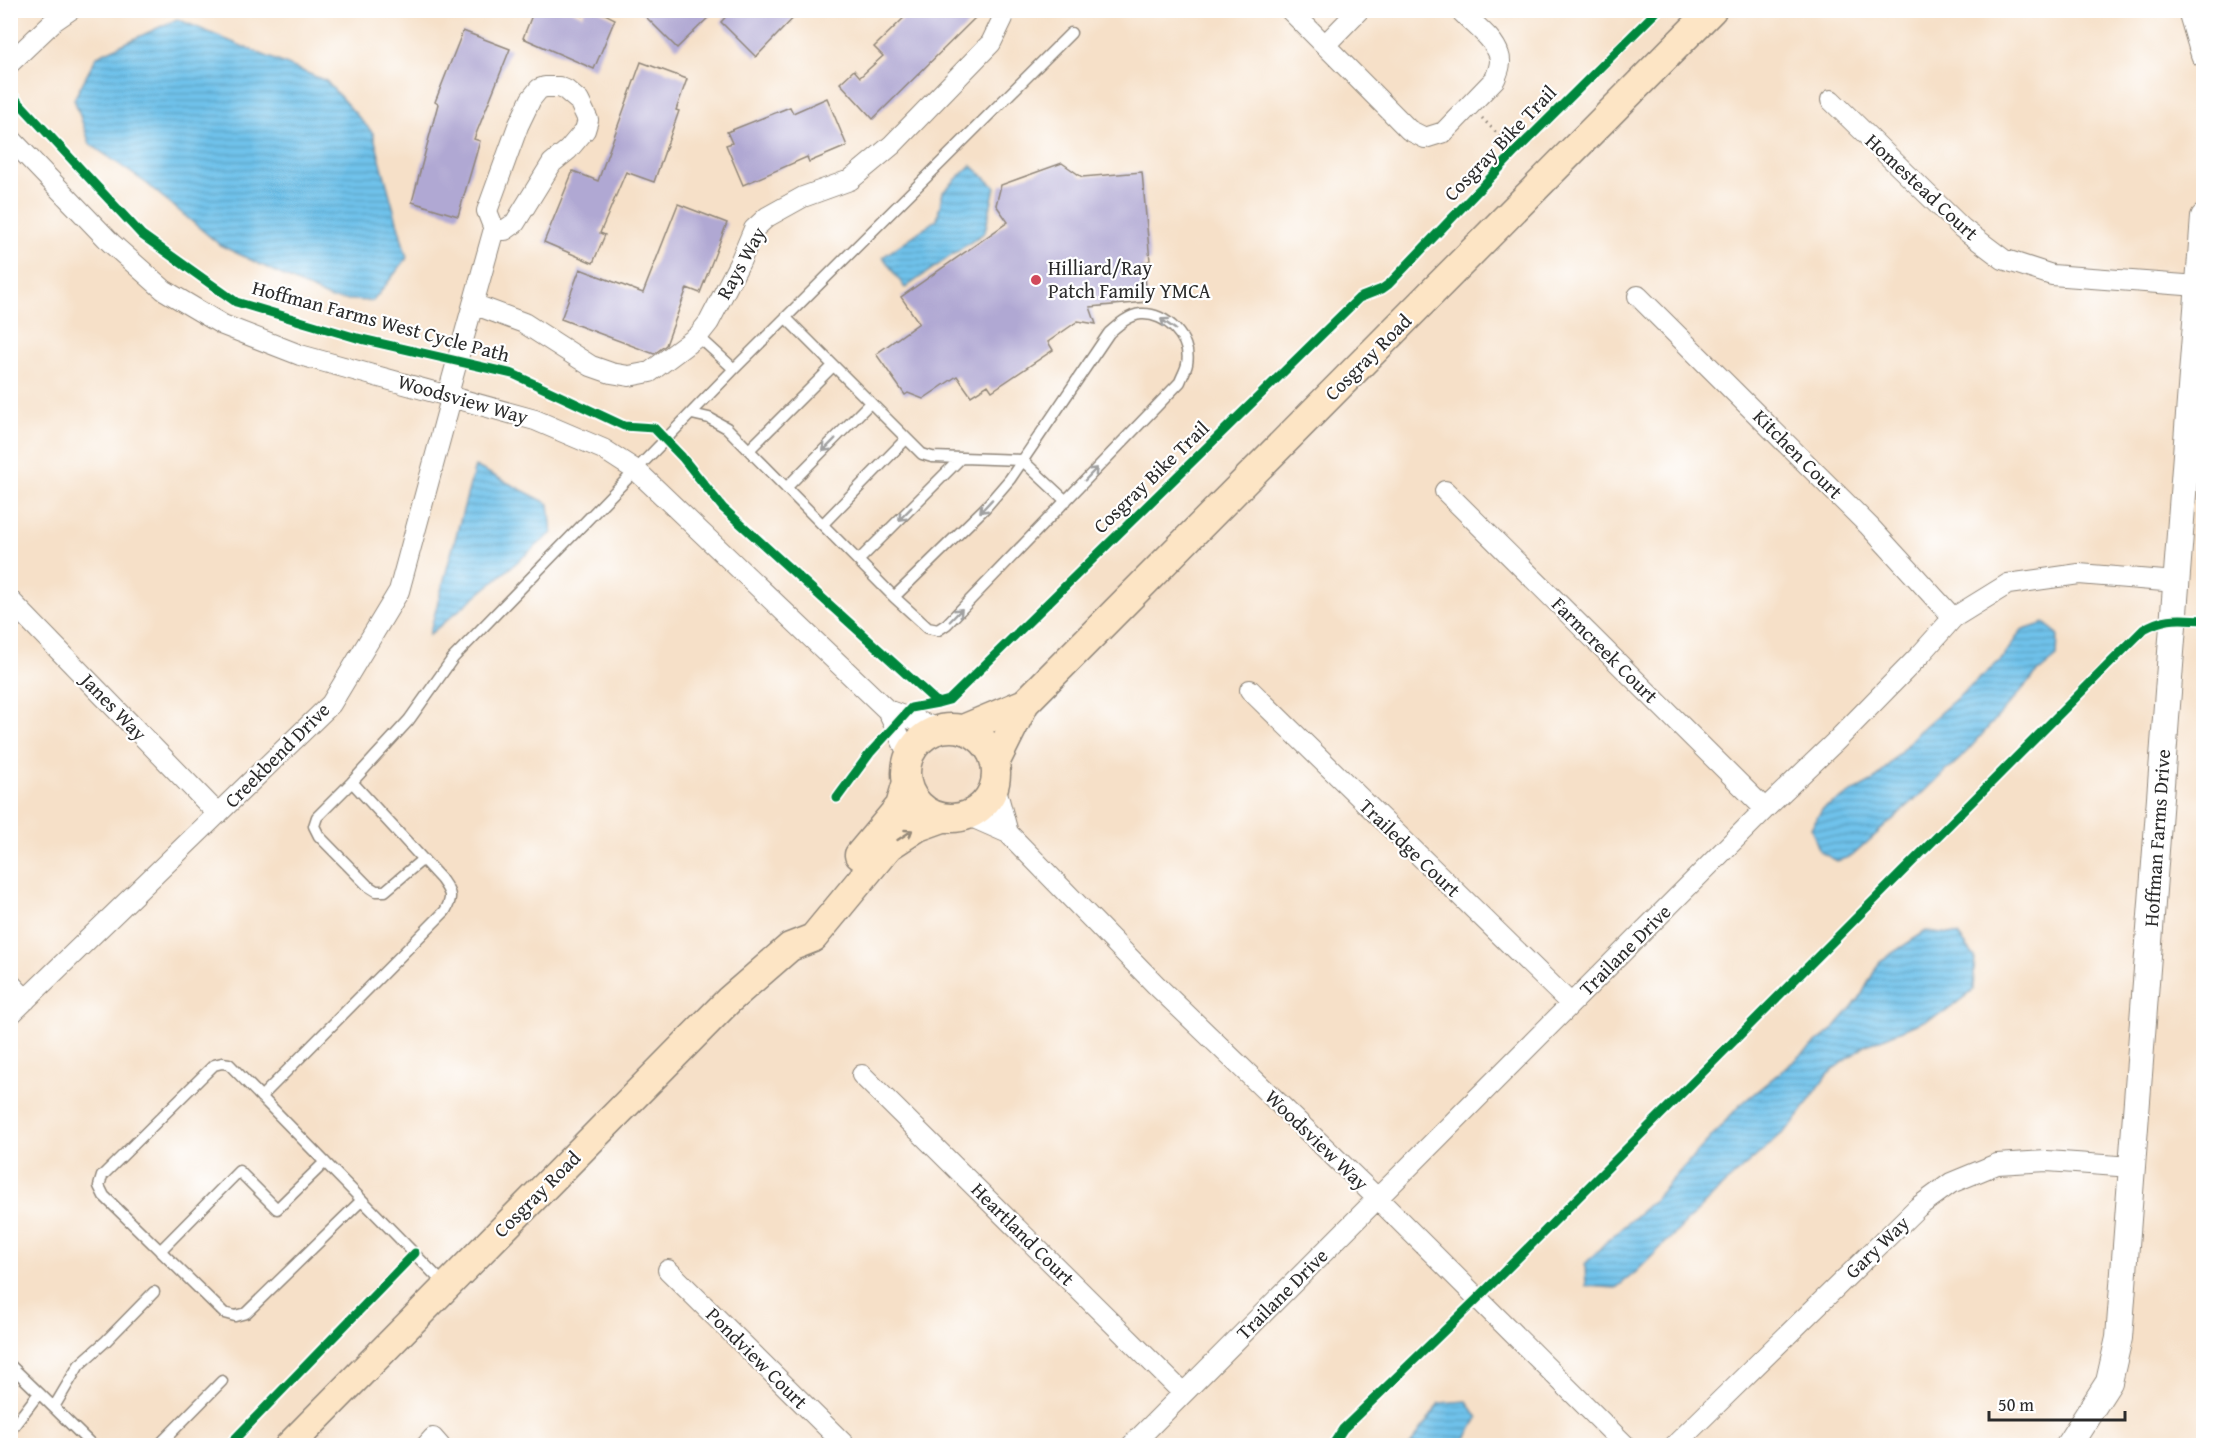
<svg xmlns="http://www.w3.org/2000/svg" width="2214" height="1456" font-family="'Gentium Book Plus',serif">
  <defs>
    <pattern id="water-rules" width="6" height="5" patternUnits="userSpaceOnUse" patternTransform="scale(1.5)"><rect width="6" height="5" fill="#6fc2eb"/><path d="M0 2.5h6" fill="none" stroke="#5b9ebf"/></pattern>
  </defs>
  <rect width="100%" height="100%" fill="#fff"/>
  <filter id="ink" filterUnits="userSpaceOnUse"><feTurbulence type="fractalNoise" baseFrequency=".0167" numOctaves="2"/><feDisplacementMap in="SourceGraphic" scale="12" xChannelSelector="R" yChannelSelector="G"/><feConvolveMatrix kernelMatrix="1 2 1 2 8 2 1 2 1" color-interpolation-filters="sRGB"/></filter>
  <filter id="wash" filterUnits="userSpaceOnUse"><feTurbulence type="fractalNoise" baseFrequency=".008" numOctaves="4" result="noise"/><feDisplacementMap in="SourceGraphic" scale="24" xChannelSelector="R" yChannelSelector="G"/><feGaussianBlur stdDeviation="1.35" result="paint"/><feColorMatrix in="noise" values="0 0 0 0 0 0 0 0 0 0 0 0 0 0 0 0 0 1.4 0 .05"/><feComposite in="paint" operator="in"/></filter>
  <g filter="url(#wash)">
    <rect width="100%" height="100%" fill="#f6e0c8"/>
    <path fill="url(#water-rules)" stroke="#4d768b" stroke-width="1.5" d="M177,19l149,62 47,52 34,125 -34,43 -42,-2 -111,-54 -74,-62 -56,-39 -16,-45 23,-43z
      M971,165l24,22 -10,45 -80,56 -22,-31 54,-38 6,-27z
      M475,466l74,38 3,29 -123,102z
      M2044,623l14,11 -1,23 -23,19 -71,80 -111,100 -15,5 -17,-9 -9,-24 11,-19 53,-29 44,-49 83,-72 19,-28z
      M1926,931l32,4 17,22 -2,33 -28,22 -81,34 -37,29 -34,49 -64,56 -93,92 -20,16 -30,-2 -1,-22 23,-24 45,-39 87,-96 92,-75 27,-31 21,-38z
      M1467,1401l11,17 -16,27h-52l30,-42z"/>
    <g id="blocks">
      <path fill="#b0a8d3" d="M534,10h36l13,6 2,-6h12l18,9 -21,50 -71,-31z
        M639,10h77l-39,38z
        M732,10h69l-45,47 -35,-35z
        M912,10h71l-110,109 -33,-36 14,-13 6,7 23,-21 -9,-9z
        M463,31l47,18 -36,90 6,2 -22,75 -46,-14 26,-98 -3,-2z
        M641,62l46,17 -11,31 3,1 -25,71 -28,-10 -26,61 5,2 -12,28 -49,-21 29,-71 25,10z
        M827,98l20,48 -38,16 -2,-5 -64,28 -17,-40 6,-2 -5,-11 63,-25 3,6z
        M1062,163l20,14 60,-5 8,89 -6,1 3,40 -57,5 6,17 -18,-3 -30,21 5,8 -61,41 -4,-6 -17,11 -14,-20 -34,23 -15,-6 -3,2 -29,-41 43,-31 -18,-26 107,-75 -12,-17 5,-20z
        M678,204l49,19 -27,70 -13,-5 -21,57 -12,9 -93,-35 19,-50 63,24z"/>
    </g>
  </g>
  <g filter="url(#ink)">
    <use href="#blocks" fill-opacity="0" stroke="#90867a" stroke-width="1.5"/>
    <g fill="none" stroke-linecap="round" stroke-linejoin="round">
      <g stroke="#90867a" stroke-width="13">
        <path id="service" d="M786,318l136,136 10,3 90,3 44,41
          M698,336l36,33
          M692,414l17,4 18,10 167,169 34,31 10,2 9,-6 233,-242c2,-6 6,-12 7,-18 5,-25 -21,-52 -46,-50 -12,1 -23,11 -32,19l-99,146 -25,29 -91,89
          M749,450l84,-84
          M786,488l84,-85
          M823,524l83,-85
          M858,561l103,-103
          M352,782l-35,35 -3,9 5,10 49,50 8,5h9l38,-32
          M261,1097l184,-186c9,-15 5,-19 -4,-32l-89,-97 57,-62 44,-62 281,-289 337,-336
          M362,1200l-116,113 -11,3 -11,-3 -120,-117 -5,-10 3,-10 112,-111 8,-2 7,1 217,222
          M160,1251l79,-80 38,38 48,-47
          M10,1365l29,28
          M54,1407l25,-42 27,-24 48,-49
          M10,1431l29,-38 54,53
          M158,1446l64,-65"/>
      </g>
      <g stroke="#90867a" stroke-width="22">
        <path id="minor" d="M1290,10l119,120 16,8 19,-6 51,-53c3,-7 7,-16 4,-24 -5,-17 -27,-32 -39,-45
          M1325,45l34,-35
          M10,63l44,-42 16,-11
          M1831,100l131,128 41,31 49,16 146,11
          M10,138l101,105 53,47 59,35 77,30 235,65 68,29 34,22 250,239 22,46
          M1638,296l231,230 84,92
          M473,304l51,19 67,43 20,7 18,3 21,-4 48,-36 11,-14 31,-60 14,-33 13,-12 36,-20 47,-17 42,-35 99,-102 12,-25v-8
          M448,394l46,-165 -7,-18 31,-85 13,-27 8,-10 6,-2h14l7,3 13,11 9,19 -3,10 -17,20 -16,13 -37,60 -10,7 -11,-1
          M1445,491l320,318
          M10,600l208,214
          M1250,690l321,314
          M887,710l52,19
          M995,785l13,48
          M967,815l41,18 148,152 222,214 248,247
          M10,983l16,17
          M10,1015l321,-311 68,-113 53,-196
          M862,1075l321,318
          M668,1270l178,176
          M426,1446l7,-8 7,8
          M1131,1446l634,-637 71,-68 85,-87 32,-36 55,-34 71,-10 97,8
          M1674,1446l244,-239 33,-24 46,-19 50,-3 85,6"/>
      </g>
      <g stroke="#90867a" stroke-width="28">
        <path id="tertiary" d="M2191,10l13,44
          M2068,1446l41,-64 10,-44 85,-1121"/>
      </g>
      <g stroke="#90867a" stroke-width="31">
        <path id="secondary" d="M906 773a45 45 0 1 1 90 0a45 45 0 1 1-90 0Z
          M963,729l62,-26
          M995,763l30,-60 687,-693
          M859,855l41,-49 7,-24
          M289,1446l440,-446 61,-53 23,-9 76,-92 29,-19 25,-9"/>
      </g>
      <path stroke="#90867a" stroke-width="3" stroke-dasharray="1.5 4.5" stroke-linecap="butt" d="M1482,118l33,34"/>
      <use href="#service" stroke="#fff" stroke-width="10"/>
      <use href="#minor" stroke="#fff" stroke-width="20"/>
      <use href="#tertiary" stroke="#fff" stroke-width="26"/>
      <use href="#secondary" stroke="#fde5c5" stroke-width="28"/>
      <g stroke="#fff" stroke-width="13">
        <path id="cycleway" d="M10,93l132,142 94,67 121,36 156,36 111,52 30,2 28,29 41,51 215,195 11,-3 410,-402 23,-9 7,-5 126,-132 143,-142
          M837,798l33,-45 41,-45 27,-5
          M228,1446l187,-193
          M1332,1446l11,-17 135,-131 666,-669c22,-13 35,-10 60,-9"/>
      </g>
      <use href="#cycleway" stroke="#00873e" stroke-width="9"/>
    </g>
    <defs><path id="oneway-shaft" d="M-6 0H5M1.5-3L5.5 0L1.5 3" fill="none" stroke-width="1.6" stroke-linecap="round" stroke-linejoin="round" transform="scale(1.5)"/></defs>
    <g stroke="#a0a0a0">
      <use href="#oneway-shaft" transform="translate(1168 324) rotate(-145)"/>
      <use href="#oneway-shaft" transform="translate(829 445) rotate(135)"/>
      <use href="#oneway-shaft" transform="translate(1091 474) rotate(-46)"/>
      <use href="#oneway-shaft" transform="translate(986 506) rotate(133)"/>
      <use href="#oneway-shaft" transform="translate(905 514) rotate(135)"/>
      <use href="#oneway-shaft" transform="translate(956 615) rotate(-46)"/>
    </g>
    <use stroke="#948878" href="#oneway-shaft" transform="translate(905 835) rotate(-33)"/>
  </g>
  <circle fill="#d1495b" stroke="#fff" stroke-width="2" cx="1036" cy="280" r="6"/>
  <g text-anchor="middle" stroke-width="4.5" stroke-linejoin="round" paint-order="stroke">
    <g font-size="20" fill="#2b2b2b" stroke="#fff">
      <text transform="translate(1500 143) rotate(-46)" y="7">Cosgray Bike Trail</text>
      <text transform="translate(1922 187) rotate(43)" y="7">Homestead Court</text>
      <text transform="translate(741 263) rotate(-61)" y="7">Rays Way</text>
      <text transform="translate(381 321) rotate(15)" y="7">Hoffman Farms West Cycle Path</text>
      <text transform="translate(1368 357) rotate(-45)" y="7">Cosgray Road</text>
      <text transform="translate(463 399) rotate(16)" y="7">Woodsview Way</text>
      <text transform="translate(1798 454) rotate(45)" y="7">Kitchen Court</text>
      <text transform="translate(1151 477) rotate(-44)" y="7">Cosgray Bike Trail</text>
      <text transform="translate(1605 650) rotate(45)" y="7">Farmcreek Court</text>
      <text transform="translate(114 707) rotate(46)" y="7">Janes Way</text>
      <text transform="translate(277 755) rotate(-45)" y="7">Creekbend Drive</text>
      <text transform="translate(2157 838) rotate(-86)" y="7">Hoffman Farms Drive</text>
      <text transform="translate(1410 848) rotate(44)" y="7">Trailedge Court</text>
      <text transform="translate(1625 950) rotate(-45)" y="7">Trailane Drive</text>
      <text transform="translate(1317 1140) rotate(44)" y="7">Woodsview Way</text>
      <text transform="translate(537 1194) rotate(-45)" y="7">Cosgray Road</text>
      <text transform="translate(1023 1234) rotate(45)" y="7">Heartland Court</text>
      <text transform="translate(1877 1247) rotate(-44)" y="7">Gary Way</text>
      <text transform="translate(1282 1294) rotate(-45)" y="7">Trailane Drive</text>
      <text transform="translate(757 1358) rotate(45)" y="7">Pondview Court</text>
    </g>
    <g font-size="20" fill="#2b2b2b" stroke="#fff" text-anchor="start">
      <text x="1048" y="275">Hilliard/Ray<tspan x="1048" dy="23">Patch Family YMCA</tspan></text>
    </g>
  </g>
  <rect width="2214" height="1456" fill="none" stroke="#fff" stroke-width="36"/>
  <path d="M1989 1411v9h136v-9" fill="none" stroke="#2b2b2b" stroke-width="3"/>
  <text x="1998" y="1411" font-size="18" fill="#2b2b2b" stroke="#ffffff" stroke-width="4.5" paint-order="stroke">50 m</text>
</svg>
